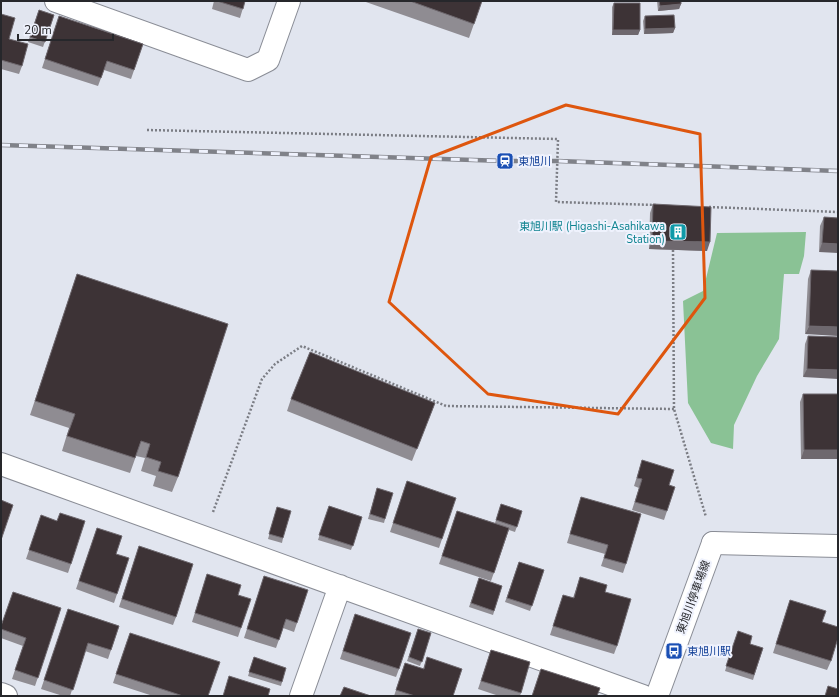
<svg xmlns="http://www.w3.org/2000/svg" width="839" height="697" font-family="'Nunito Sans','Noto Sans JP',sans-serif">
  <rect width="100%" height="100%" fill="#e1e5ef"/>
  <path fill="#8ac295" d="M806,232l-2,24 -5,18h-15l-5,65 -22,37 -23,49 -1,24 -22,-6 -23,-40 -5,-102 20,-10 14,-58z"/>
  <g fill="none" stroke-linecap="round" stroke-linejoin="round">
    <g stroke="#8a8d96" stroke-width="24">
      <path id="street" d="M56,1l192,69 20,-10 21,-59
        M1,464l642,232
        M713,543l125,3
        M1,694l5,2
        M301,696l39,-110"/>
    </g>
    <g stroke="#8a8d96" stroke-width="24">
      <path id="secondary" d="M657,696l56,-153"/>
    </g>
    <path stroke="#7b7d84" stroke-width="2.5" stroke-dasharray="2 2" stroke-linecap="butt" d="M147,130l411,9 -2,63 100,3
      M709,207l129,5
      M673,250l1,159 32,108
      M213,512l49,-133 13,-15 27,-18 144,60 228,3"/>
    <use href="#street" stroke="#fff" stroke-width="22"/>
    <use href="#secondary" stroke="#fff" stroke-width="22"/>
    <g stroke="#808289" stroke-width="4.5">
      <path id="rail" d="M1,145l504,16h52l281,10"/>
    </g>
    <use href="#rail" stroke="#eff2fd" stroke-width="3" stroke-dasharray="9" stroke-linecap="butt"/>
  </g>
  <path fill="#8f8c92" d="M214,1h31l-5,17 -28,-9z
    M363,1h119l-13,37z
    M657,1h24v3l-2,5 -21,2z
    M614,3l26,27 -2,5h-26v-28z
    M39,10l15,5 -11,32 -15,-5z
    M1,14l8,25 13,27 -3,8 -18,-5z
    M645,16l30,12 -2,5 -29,1 -1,-13z
    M56,25l87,19 -12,35 -27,-9 -6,16 -56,-18z
    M653,204l54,47 -58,-2 1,-36z
    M824,217l14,1 -19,34 1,-26z
    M811,270l27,1 -33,63 3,-55z
    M77,274l101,203 -6,15 -19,-6 3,-10 -15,-5 4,-13 -9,-2 -6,17 -68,-22 7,-23 -39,-13z
    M808,336l30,1 -35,40 2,-33z
    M803,394h35v65h-37l-1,-57z
    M291,399l144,4 -23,58 -125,-50z
    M642,460l25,51 -3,9 -32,-10 7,-22 -5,-2z
    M407,481l35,58 -3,9 -49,-16z
    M377,488l8,31 -1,4 -16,-4z
    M581,497l45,67 -3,9 -22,-7 4,-12 -38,-11z
    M501,504l21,7 -7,21 -6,-2 -18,51 -52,-17 18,-53 38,12z
    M329,506l33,11 -11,33 -33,-10z
    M277,507l6,31 -1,5 -14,-4z
    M38,524l33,40 -3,9 -42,-14z
    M97,528l19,26 1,40 -3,9 -38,-14z
    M139,546l37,71 -3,8 -54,-18z
    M519,562l25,8 -14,41 -25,-9z
    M207,574l31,21 3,33 -3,9 -46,-15z
    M264,576l33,47 -3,9 -11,-4 -7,20 -32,-10z
    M580,577l25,15 12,54 -3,8 -64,-19 13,-40 10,3z
    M479,578l23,8 -9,29 -24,-8z
    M790,600l32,22 9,39 -4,9 -54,-17z
    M61,608l-26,78 -23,-7 11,-33 -22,-8v-12z
    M68,609l51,17 -11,33 -23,-8 -15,45h-7l-22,-7z
    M352,623l47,46 -3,8 -56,-18z
    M418,629l13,4 -11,33 -13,-5z
    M738,631l12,13 13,4 -10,32 -28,-9z
    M127,641l81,55h-55l-40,-13z
    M491,650l39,12 -10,34h-21l-21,-7z
    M254,657l28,25 -1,4 -33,-10z
    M427,657l26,39h-59l11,-33 18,6z"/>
  <path fill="#6e686e" d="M681,4l-2,5 -21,2 2,-5z
    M675,28l-2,5 -29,1 1,-5z
    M613,30h27l-2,5h-26z
    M652,241l58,1 -3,9 -58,-2z
    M822,243l16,1v9l-19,-1z
    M809,326l29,1v9l-33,-2z
    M807,369l31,1v9l-35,-2z
    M804,450h34v9h-37z"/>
  <path fill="#3d3336" stroke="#6e686e" d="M217,1h28l-2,8z
    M410,1h72l-8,23z
    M659,1h22v3l-21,2z
    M614,3h26v27h-27z
    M39,10l15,5 -9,27 -15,-5z
    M1,14l14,4 -6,21 19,5 -6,22 -21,-6z
    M674,15l1,13 -30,1v-13z
    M59,16l84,28 -9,26 -27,-9 -6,17 -56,-19z
    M653,204l58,3 -1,35 -58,-1z
    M824,217l14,1v26l-16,-1z
    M811,270l27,1v56l-29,-1z
    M77,274l151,50 -50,153 -20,-6 3,-9 -15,-5 4,-13 -9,-3 -6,17 -68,-22 8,-22 -40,-13z
    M808,336l30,1v33l-31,-1z
    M310,352l125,51 -18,46 -126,-50z
    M803,394h35v56h-34z
    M642,460l32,10 -5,15 6,2 -8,24 -32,-9 7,-23 -5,-1z
    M407,481l49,17 -14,41 -49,-16z
    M377,488l16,5 -8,26 -15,-5z
    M581,497l60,17 -15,50 -22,-6 4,-13 -38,-11z
    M1,500l12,5 -12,35z
    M501,504l21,7 -5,16 -21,-7z
    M329,506l33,11 -9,29 -34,-11z
    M277,507l14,4 -8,27 -14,-4z
    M457,511l52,17 -15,45 -52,-17z
    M60,513l25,8 -14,43 -42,-14 12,-35 16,6z
    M97,528l25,8 -6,18 13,4 -12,36 -38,-13z
    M139,546l54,18 -17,53 -54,-18z
    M519,562l25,8 -12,36 -25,-8z
    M207,574l34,11 -3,10 13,4 -10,29 -46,-15z
    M264,576l44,14 -11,33 -11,-4 -7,21 -32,-11z
    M580,577l27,8 -2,7 26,7 -14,47 -64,-20 10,-31 11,3z
    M479,578l23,8 -8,25 -23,-8z
    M13,592l48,16 -23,70 -23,-8 11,-32 -25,-9v-3z
    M790,600l36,11 -4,11 16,5v11l-7,23 -55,-17z
    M68,609l51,17 -8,24 -23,-7 -15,47 -29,-10z
    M355,614l56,19 -12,36 -56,-18z
    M418,629l13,4 -9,29 -13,-5z
    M738,631l14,5 -2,8 13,4 -9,27 -28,-9z
    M130,633l90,29 -12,34h-25l-67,-22z
    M491,650l39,12 -9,31 -40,-12z
    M254,657l32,11 -4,14 -33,-10z
    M427,657l35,12 -9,27h-38l-19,-6 9,-27 19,6z
    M541,669l59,19 -3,8h-65z
    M229,676l41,13 -2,7h-45z
    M828,686l10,3v7h-13z
    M344,687l27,9h-31z"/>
  <path fill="none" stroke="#de560e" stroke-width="3" stroke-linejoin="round" d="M566,105l134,29 5,164 -87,116 -130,-20 -99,-92 42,-145z"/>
  <defs>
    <g id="station-square" transform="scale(0.9)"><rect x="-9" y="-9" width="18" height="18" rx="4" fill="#1a4fb4" stroke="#eff2fd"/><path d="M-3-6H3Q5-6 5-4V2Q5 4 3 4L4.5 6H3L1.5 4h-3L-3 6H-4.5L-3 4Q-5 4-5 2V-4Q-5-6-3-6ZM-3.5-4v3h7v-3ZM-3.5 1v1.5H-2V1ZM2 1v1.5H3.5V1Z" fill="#fff"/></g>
    <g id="building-square" transform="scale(0.9)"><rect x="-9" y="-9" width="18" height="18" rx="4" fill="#0f9aa8" stroke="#eff2fd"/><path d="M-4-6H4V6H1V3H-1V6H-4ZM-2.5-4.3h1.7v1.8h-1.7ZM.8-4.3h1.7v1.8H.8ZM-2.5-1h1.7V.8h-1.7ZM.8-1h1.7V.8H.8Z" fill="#fff"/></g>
    <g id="bus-square" transform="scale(0.9)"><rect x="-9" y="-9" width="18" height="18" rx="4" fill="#1a4fb4" stroke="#eff2fd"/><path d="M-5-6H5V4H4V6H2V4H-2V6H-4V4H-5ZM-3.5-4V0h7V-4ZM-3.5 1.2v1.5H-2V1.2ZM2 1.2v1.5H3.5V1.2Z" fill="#fff"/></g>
  </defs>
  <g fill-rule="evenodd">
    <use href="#station-square" x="505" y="161"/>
    <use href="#building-square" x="678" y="232"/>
    <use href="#bus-square" x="674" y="651"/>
  </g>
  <g text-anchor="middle" stroke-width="4" stroke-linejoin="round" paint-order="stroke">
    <g font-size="11" fill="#164399" stroke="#eff2fd" text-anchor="start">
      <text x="518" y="165">東旭川</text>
      <text x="687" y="655">東旭川駅</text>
    </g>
    <g font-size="11" fill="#0d838f" stroke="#eff2fd" text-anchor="end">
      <text x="665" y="230">東旭川駅 (Higashi-Asahikawa<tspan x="665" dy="13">Station)</tspan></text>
    </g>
    <g font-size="11" fill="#26272b" stroke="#eff2fd">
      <text transform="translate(693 597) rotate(-70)" y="4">東旭川停車場線</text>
    </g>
  </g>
  <rect width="839" height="697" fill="none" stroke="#26272b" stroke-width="4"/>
  <path d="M18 34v6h95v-6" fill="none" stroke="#26272b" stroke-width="2"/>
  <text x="24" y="34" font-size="12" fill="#26272b" stroke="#eff2fd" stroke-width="3" paint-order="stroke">20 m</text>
</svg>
